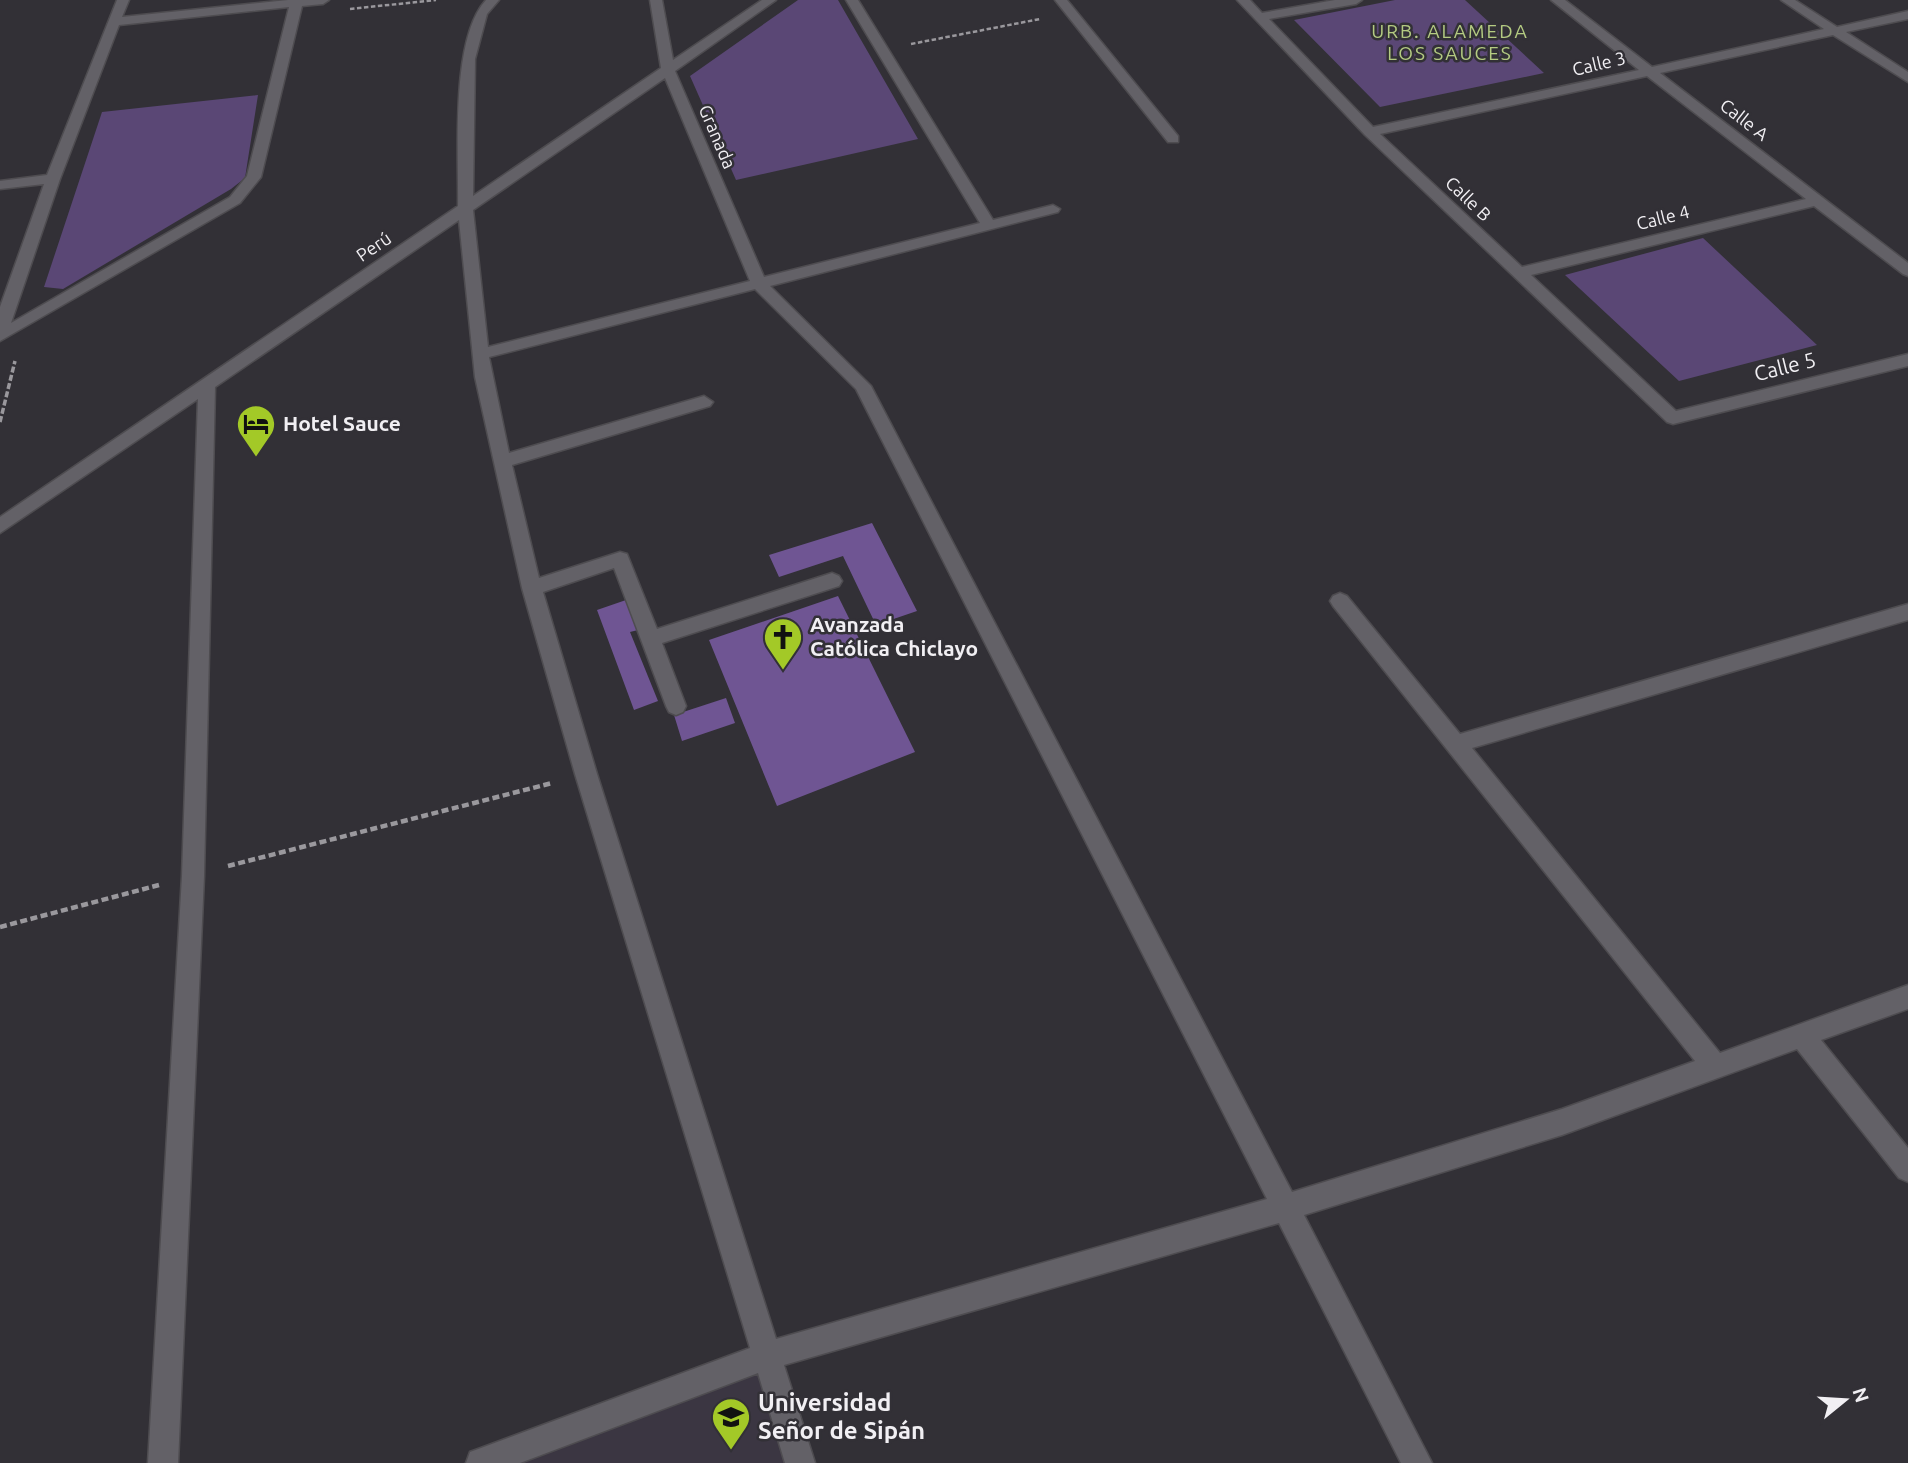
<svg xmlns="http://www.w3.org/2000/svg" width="1908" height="1463" font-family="Ubuntu,sans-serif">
  <rect width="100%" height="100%" fill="#323036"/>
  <path fill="#3b3642" d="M766,1356l44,107h-347z"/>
  <path fill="#5a4775" d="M798,0h40l80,139 -182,41 -46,-104z
    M1395,0h70l79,73 -164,34 -86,-87z
    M258,95l-13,83 -14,11 -168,100 -19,-2 58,-175z
    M1703,238l114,107 -138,36 -114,-106z"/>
  <path fill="#6f5593" d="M872,523l45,88 -41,14 -33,-69 -64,21 -10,-22z
    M838,596l77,156 -138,54 -68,-166z
    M626,600l12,30 -8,2 28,69 -24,9 -37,-100z
    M726,698l9,25 -53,18 -8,-26z"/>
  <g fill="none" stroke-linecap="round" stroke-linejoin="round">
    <g stroke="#4e4c50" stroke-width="3">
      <path id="minor" d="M117,0h12l-7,17 166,-17h41l-6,4 -21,2 -41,171 -21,26 -240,138v-34l44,-123 -44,5v-8l47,-6zM289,7l-42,169 -17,21 -219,126 49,-144 59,-154z
        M486,0h13l-12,14 -12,45 -2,137 188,-128 -11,-68h12l11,60 89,-60h14l-101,71 89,206 216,-54 -134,-223h12l135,220 60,-15 7,4 -2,3 -288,74 101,100 421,806 270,-83 133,-48 -362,-455 -3,-5 3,-5 7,-3 7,3 113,138 448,-130v16l-436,128 248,305 188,-68v24l-87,31 87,108v34l-9,-4 -102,-129 -235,86 -258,80 128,248h-31l-122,-240 -495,142 31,98h-30l-27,-90 -238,90h-54l4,-11 11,-4 269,-100 -175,-574 -53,-186 -47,-211 -16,-157 -244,167 -11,489 -26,587h-30l34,-587 16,-477 -198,134v-16l458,-311c1,-53 -8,-167 28,-206zM665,78l85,203 -262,66 -15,-137zM755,289l101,100 411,810 -491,140 -179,-565 -54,-182 71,-24 52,138 3,6 7,3 7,-3 3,-6 -24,-63 177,-57 3,-5 -3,-5 -7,-3 -175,56 -30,-75 -7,-2 -81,26 -27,-113 198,-59 3,-4 -9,-6 -195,57 -20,-96z
        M1055,0h12l111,136v6h-10z
        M1237,0h13l12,13 73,-13h27l-6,4 -87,15 104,108 266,-57 -88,-70h14l87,67 172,-38 -43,-29h14l42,27 71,-16v8l-62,13 62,40v10l-75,-47 -173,38 248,190v13l-5,-2 -89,-68 -283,69 145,136 232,-57v12l-235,58 -6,-2 -302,-287zM1647,76l159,123 -284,68 -142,-133z"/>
    </g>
    <path stroke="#9a989d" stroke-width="2.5" stroke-dasharray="4.5 2.5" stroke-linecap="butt" d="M350,9l86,-9
      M911,44l129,-25"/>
    <path stroke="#9a989d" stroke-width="3.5" stroke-dasharray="6 2.5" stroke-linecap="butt" d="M0,422l15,-61"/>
    <path stroke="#9a989d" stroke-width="4.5" stroke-dasharray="7 3.5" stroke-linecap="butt" d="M228,866l324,-83
      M0,927l159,-42"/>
    <use href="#minor" fill="#636167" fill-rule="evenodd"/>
  </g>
  <defs>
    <g id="hotel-pin" transform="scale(2.0125)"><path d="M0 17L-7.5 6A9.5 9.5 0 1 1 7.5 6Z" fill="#a3c927" stroke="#323036"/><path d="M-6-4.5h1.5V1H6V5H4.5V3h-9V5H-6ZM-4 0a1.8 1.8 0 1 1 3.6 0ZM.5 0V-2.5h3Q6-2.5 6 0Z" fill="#111"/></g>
    <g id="church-pin" transform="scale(2.0125)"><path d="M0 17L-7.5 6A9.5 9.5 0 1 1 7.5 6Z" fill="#a3c927" stroke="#323036"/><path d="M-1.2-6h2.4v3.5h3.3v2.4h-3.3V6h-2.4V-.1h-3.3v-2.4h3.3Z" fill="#111"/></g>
    <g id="university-pin" transform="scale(2.0125)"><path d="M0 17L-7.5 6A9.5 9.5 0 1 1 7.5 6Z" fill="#a3c927" stroke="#323036"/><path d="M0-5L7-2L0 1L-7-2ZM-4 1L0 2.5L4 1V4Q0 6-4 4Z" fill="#111"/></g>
  </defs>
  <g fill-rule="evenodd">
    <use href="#hotel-pin" x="256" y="424"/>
    <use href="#church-pin" x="783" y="637"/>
    <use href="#university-pin" x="731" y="1417"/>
  </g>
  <g text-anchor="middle" stroke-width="5" stroke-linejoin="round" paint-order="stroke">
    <g font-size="18" fill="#f1eff3" stroke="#323036">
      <text transform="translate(1599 64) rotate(-13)" y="6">Calle 3</text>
      <text transform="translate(1744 120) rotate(38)" y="6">Calle A</text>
      <text transform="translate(717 137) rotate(67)" y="6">Granada</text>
      <text transform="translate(1468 199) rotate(44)" y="6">Calle B</text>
      <text transform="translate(1663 218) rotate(-14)" y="6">Calle 4</text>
      <text transform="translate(374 247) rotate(-34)" y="6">Perú</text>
    </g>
    <g font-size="19" letter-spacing="2" fill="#b4cb82" stroke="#323036">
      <text x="1450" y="38">URB. ALAMEDA<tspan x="1450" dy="22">LOS SAUCES</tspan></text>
    </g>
    <g font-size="21" fill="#f1eff3" stroke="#323036">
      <text transform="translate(1785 367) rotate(-14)" y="7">Calle 5</text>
    </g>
    <g font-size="21" font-weight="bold" fill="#f1eff3" stroke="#323036" text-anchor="start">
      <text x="283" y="431">Hotel Sauce</text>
      <text x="810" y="632">Avanzada<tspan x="810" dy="24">Católica Chiclayo</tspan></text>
    </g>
    <g font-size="24" font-weight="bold" fill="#f1eff3" stroke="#323036" text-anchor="start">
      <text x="758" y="1411">Universidad<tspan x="758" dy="28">Señor de Sipán</tspan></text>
    </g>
  </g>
  <g transform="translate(1845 1400) rotate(72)" stroke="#323036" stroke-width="5" paint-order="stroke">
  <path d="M0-5L12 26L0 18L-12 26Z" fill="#f1eff3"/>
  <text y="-10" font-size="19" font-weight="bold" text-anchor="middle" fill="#f1eff3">N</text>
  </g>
</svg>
